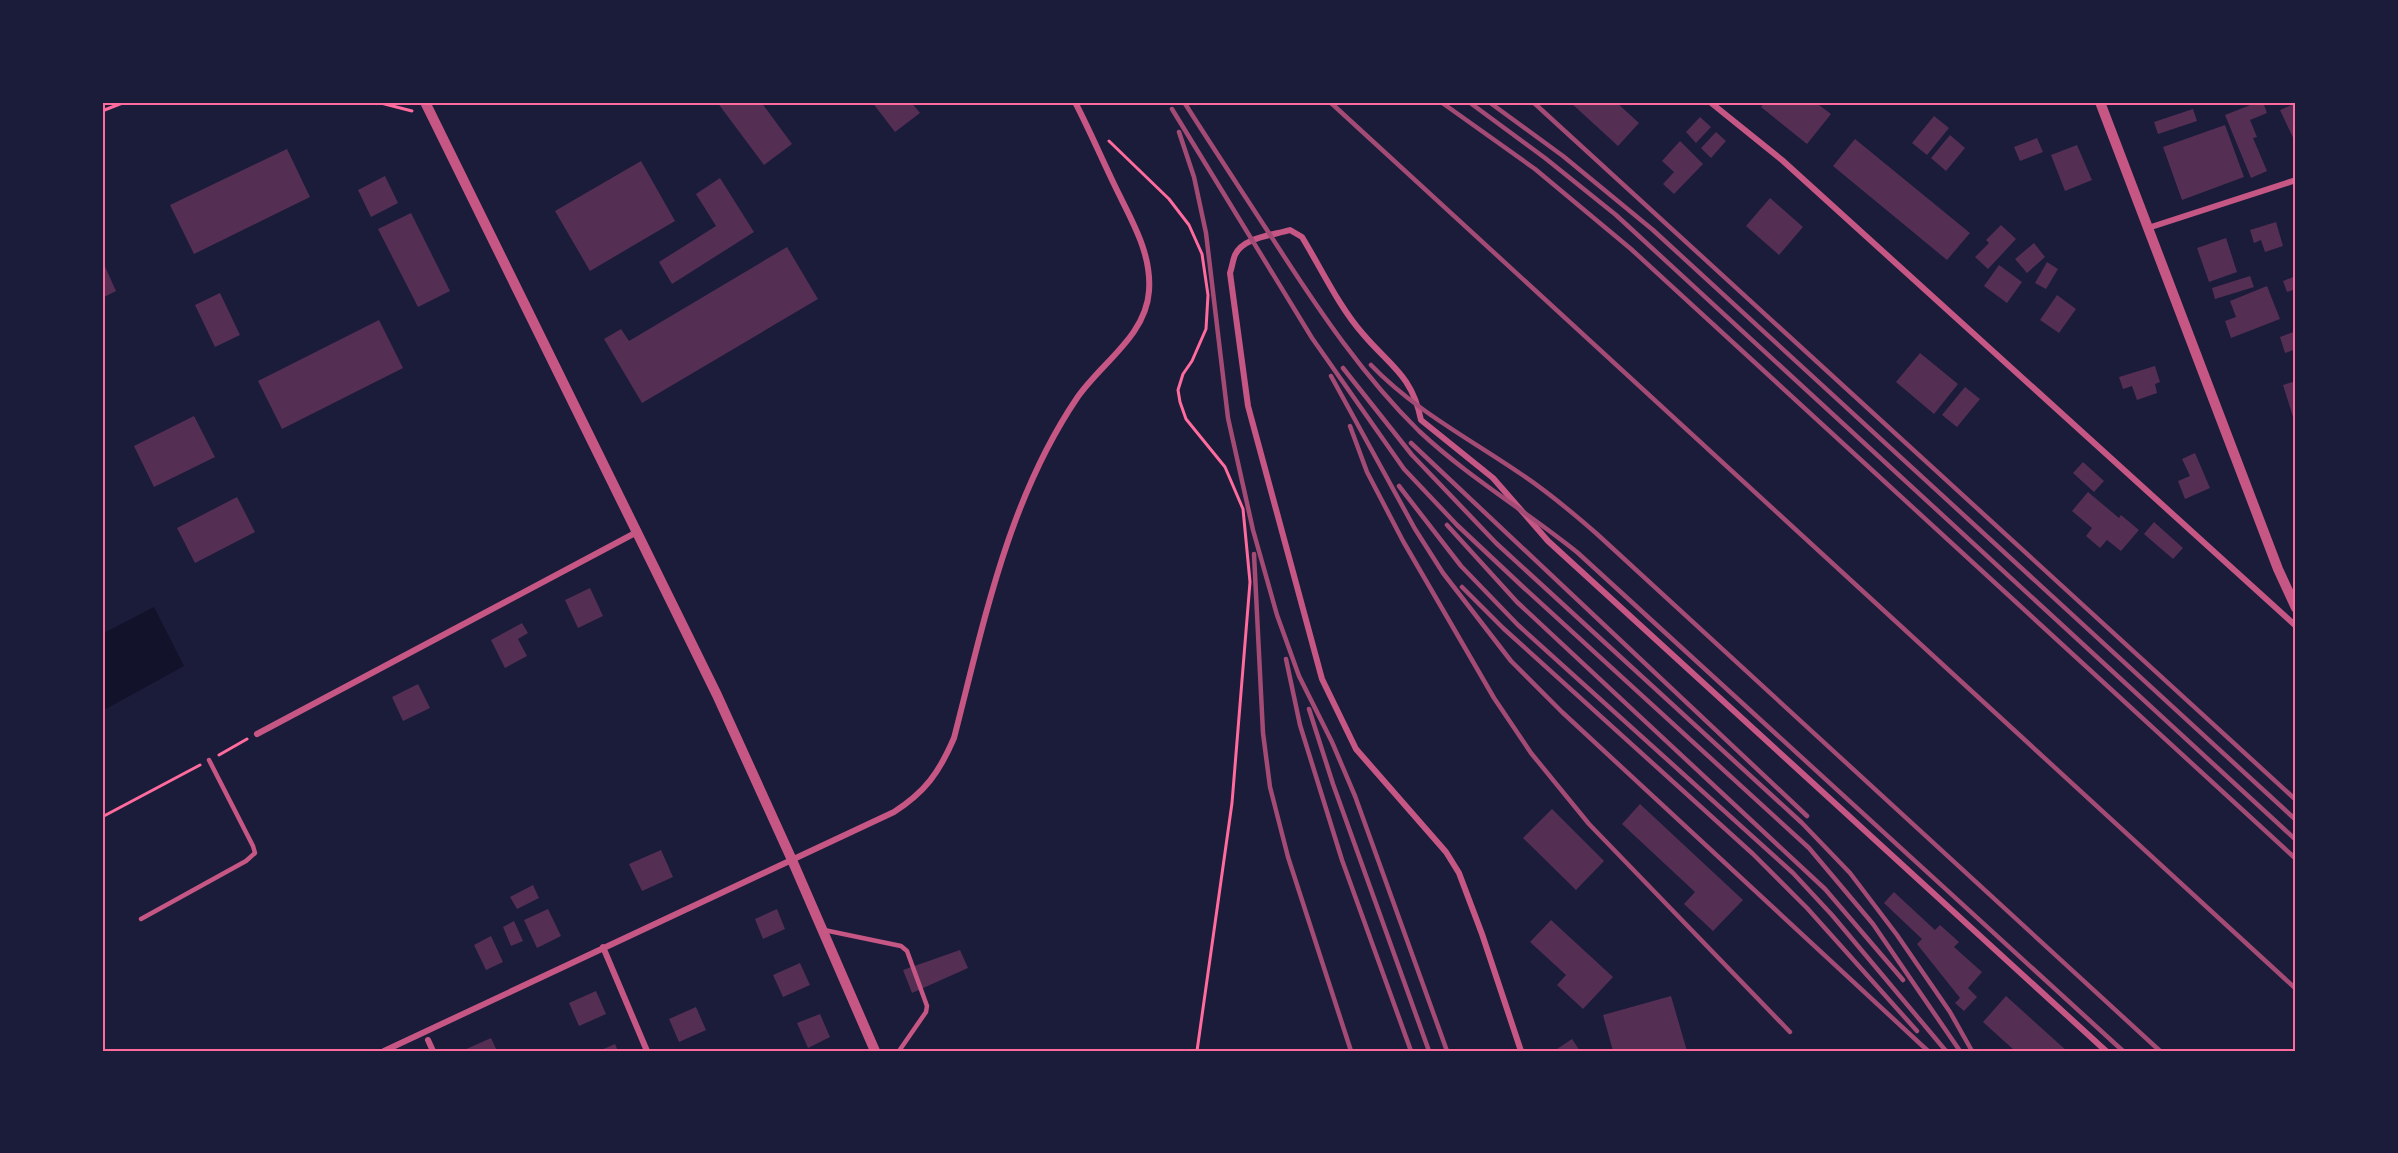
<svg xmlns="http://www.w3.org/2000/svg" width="2398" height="1153" font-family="Montserrat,sans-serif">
  <rect width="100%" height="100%" fill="#1b1b3a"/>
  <path fill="#12122b" d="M154,607l30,59 -82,45v-77z"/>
  <path fill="#542f53" d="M717,102h44l31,42 -28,21z
    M872,102h39l9,11 -25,19z
    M1570,102h46l23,21 -21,23z
    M1765,102h50l16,12 -24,30 -46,-37z
    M2258,102h5l4,11 -17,7 7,17 -4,1 14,33 -16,7 -26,-63z
    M2296,103v41l-16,-34z
    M2193,109l4,12 -39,13 -4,-12z
    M1934,116l15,12 -22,27 -15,-12z
    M1700,117l11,10 -15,16 -10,-11z
    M2225,125l19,52 -62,23 -19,-53z
    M1716,132l10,9 -15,17 -10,-10z
    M1950,135l15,13 -19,23 -15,-13z
    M2037,138l6,14 -23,9 -6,-14z
    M1855,139l115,94 -23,27 -114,-94z
    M1680,141l23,23 -29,30 -11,-10 11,-12 -12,-11z
    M2077,145l15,35 -27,11 -14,-36z
    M287,149l23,48 -116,57 -24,-49z
    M641,161l34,60 -85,50 -35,-60z
    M385,176l13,27 -27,14 -13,-27z
    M720,178l34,54 -82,52 -13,-22 57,-36 -20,-32z
    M1770,198l33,29 -24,28 -33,-29z
    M411,213l39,78 -32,16 -40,-78z
    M2276,222l7,24 -18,6 -4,-12 -7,3 -4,-13z
    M2001,225l15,14 -28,30 -13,-12 14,-14 -3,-3z
    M2226,238l11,34 -28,10 -12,-34z
    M2034,243l11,14 -18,16 -12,-14z
    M787,247l31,52 -176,104 -38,-64 17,-10 8,12z
    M102,260l14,31 -14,7z
    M2047,262l11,7 -12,20 -11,-6z
    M1999,265l23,17 -15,21 -23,-17z
    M2250,276l4,11 -39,12 -3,-11z
    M2296,276v13l-9,3 -4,-11z
    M2267,286l13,33 -49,19 -6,-17 11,-4 -6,-16z
    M220,293l20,42 -25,12 -20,-42z
    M2057,295l19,14 -17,24 -19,-13z
    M379,320l24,48 -121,61 -24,-48z
    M2296,331v18l-11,4 -5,-16z
    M1920,353l38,31 -24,30 -38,-32z
    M2155,366l5,16 -5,2 2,9 -20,7 -5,-14 -9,3 -4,-12z
    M2296,381v39h-2l-11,-35z
    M1965,387l15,12 -23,28 -15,-12z
    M194,416l21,41 -61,30 -20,-41z
    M2195,453l15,35 -25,11 -7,-18 12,-5 -8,-17z
    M2083,462l21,19 -10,11 -21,-19z
    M2088,492l31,26 2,-3 18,15 -18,21 -14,-11 -7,8 -14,-12 6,-8 -20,-17z
    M237,497l18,35 -60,31 -18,-35z
    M2154,522l29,26 -10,11 -29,-25z
    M590,588l13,28 -25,12 -13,-28z
    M522,623l6,10 -10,6 9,17 -22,12 -14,-28z
    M418,684l12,24 -27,13 -11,-24z
    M1640,804l103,96 -30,31 -29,-27 11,-12 -73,-68z
    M1552,809l52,52 -28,29 -53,-52z
    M661,850l12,27 -31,14 -13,-27z
    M533,885l6,13 -22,11 -7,-12z
    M1894,892l41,38 5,-5 19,17 -5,5 28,25 -14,16 9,9 -13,14 -9,-8 5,-5 -43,-54 5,-5 -38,-36z
    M548,909l13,27 -24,12 -13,-28z
    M777,909l8,20 -22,10 -8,-20z
    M1551,920l62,57 -30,32 -26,-24 9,-10 -36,-33z
    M514,921l9,20 -12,5 -8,-19z
    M491,936l12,26 -17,8 -12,-25z
    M960,950l8,18 -56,25 -9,-23z
    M800,963l10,22 -27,12 -10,-22z
    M596,991l10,23 -27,12 -10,-23z
    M1671,996l16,55h-74l-10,-36z
    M2006,996l61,55h-52l-32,-29z
    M696,1007l10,23 -27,12 -10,-23z
    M820,1014l10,23 -22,11 -11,-25z
    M491,1038l6,13h-35z
    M1572,1039l8,12h-26z
    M615,1044l3,7h-19z"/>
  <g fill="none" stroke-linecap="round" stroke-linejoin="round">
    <path stroke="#ff6b9d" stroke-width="3" d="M377,102l35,9
      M102,111l23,-9
      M1109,141l60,58 20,26 13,29 6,41 -2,34 -14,32 -9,13 -5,16 2,12 6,17 39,48 18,42 7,73 -18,221 -35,248
      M219,755l28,-16
      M102,817l98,-52"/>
    <path stroke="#c65784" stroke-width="4.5" d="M141,919l105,-58 9,-8 -2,-7 -44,-86
      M824,930l77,16 6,5 20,55 -1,6 -27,39"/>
    <path stroke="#c65784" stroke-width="6" d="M1710,102l72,58 514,466
      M2148,228l148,-48
      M257,734l380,-202
      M603,947l44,104
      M428,1040l5,11
      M384,1051l510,-239c31,-20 45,-39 60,-74 30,-116 54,-238 123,-340 24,-35 69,-62 72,-107 3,-39 -19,-73 -35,-107 -13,-27 -25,-55 -39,-82
      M1521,1051l-39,-117 -23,-61 -13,-21 -90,-103 -34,-70 -74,-273 -18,-133c2,-6 3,-13 5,-18 8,-18 39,-20 55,-25l12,7c19,31 37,70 61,97 27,32 49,41 58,86l72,58 55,63 558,510"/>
    <path stroke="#c65784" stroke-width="10" d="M425,102l292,593 75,165 83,191
      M2100,102l178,467 18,39"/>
    <path stroke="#a44b75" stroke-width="4.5" d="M1184,102c31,49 63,97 94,145 42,65 86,130 141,184 49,46 107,80 159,122l545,498
      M1330,102l966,887
      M1441,102l94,67 96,80 665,610
      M1469,102l76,56 71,57 680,625
      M1489,102l74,54 90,74 643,590
      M1533,102l763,698
      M1172,109l140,229 92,131 53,56 65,61 287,262 64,76 87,127
      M1179,132l15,45 12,56 22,185 25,112 24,85 22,61 33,66 23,54 92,255
      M1371,365c43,45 99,74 150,109 27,18 52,39 76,60l563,517
      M1343,368l69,87 84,88 306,280 48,50 47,62 53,77 22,39
      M1331,376l84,153 28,44 68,88 51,51 366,339
      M1350,426l17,46 36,69 91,157 37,55 58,71 201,208
      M1411,443l396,373
      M1399,486l62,80 57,59 275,248 39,42 114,136
      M1447,525l70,77 308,287 78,91
      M1254,554l9,179 7,54 18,70 63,194
      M1462,587l41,41 250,226 54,54 110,123
      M1286,659l14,66 42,135 69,191
      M1309,709l24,75 96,267"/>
  </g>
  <rect width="2398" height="1153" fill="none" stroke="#1b1b3a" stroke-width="207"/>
  <rect x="104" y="104" width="2190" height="946" fill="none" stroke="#ff6b9d" stroke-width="2"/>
</svg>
